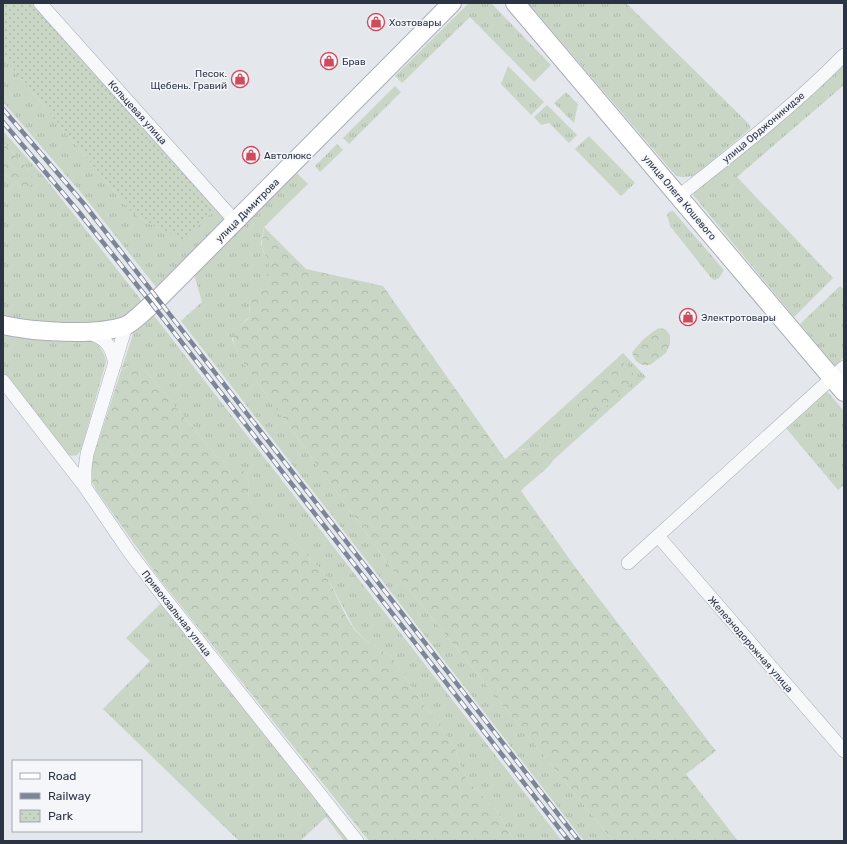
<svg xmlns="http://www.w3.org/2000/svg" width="847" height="844" font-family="Rubik,sans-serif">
  <defs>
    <pattern id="grass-tufts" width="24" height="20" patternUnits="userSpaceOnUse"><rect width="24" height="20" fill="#c9d6c5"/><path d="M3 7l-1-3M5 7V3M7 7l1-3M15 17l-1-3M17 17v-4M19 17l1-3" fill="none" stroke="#adb8ab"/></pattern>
    <pattern id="forest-crowns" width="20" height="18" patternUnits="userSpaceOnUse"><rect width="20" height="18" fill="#c9d6c5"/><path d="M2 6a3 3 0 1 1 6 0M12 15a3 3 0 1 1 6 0" fill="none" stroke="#adb8ab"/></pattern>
    <pattern id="park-dots" width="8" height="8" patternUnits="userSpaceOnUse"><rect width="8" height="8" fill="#c9d6c5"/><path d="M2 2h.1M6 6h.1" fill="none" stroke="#adb8ab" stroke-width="1.8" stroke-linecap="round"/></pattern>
  </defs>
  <rect width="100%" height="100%" fill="#e4e7ec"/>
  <path fill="url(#grass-tufts)" d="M469,3h22l60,62 -17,17 -64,-65 -68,66 -7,-7z
    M528,3h98l122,120 3,5 -57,48 -11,1 -7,-1z
    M3,57l129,156 16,10 36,16 33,-32 9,10 -70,70 -73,-92 -80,-93z
    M844,61v24l-107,92 96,101 -39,39 -101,-122 3,-6z
    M508,66l36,36 -13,13 -30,-31z
    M395,86l6,6 -52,52 -6,-6z
    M566,92l12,12 -4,19 -20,-20z
    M547,105l30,30 -8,8 -20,-20 -8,2 -7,-8z
    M3,131l42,47 97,123c-6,5 -12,12 -19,15 -33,15 -85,5 -120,2v-142l3,-1 15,13 9,-17 -27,-29z
    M589,136l46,47 -14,13 -46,-47z
    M337,144l6,6 -23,22 -5,-6z
    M297,173l11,11 -44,43 -3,16 2,8 6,11 1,7 -4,9 -8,8 -9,19 1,11 -11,11 -7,12 2,6 10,19 146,202 223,275h-29l-403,-520 21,-19 -8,-28z
    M673,211l51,59 -5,8 -4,2 -3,-1 -42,-53 -3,-11 2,-3z
    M840,286l4,4v67l-9,9 -35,-42z
    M152,313l410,528h-48l-17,-30 -30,-31 -6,-13 -7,-21 -42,-58 -20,-31 -27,-17 -11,-12 -28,-53 -32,-33 -35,-27 -10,-16 -1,-10 1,-9 -14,-14 -10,-4 -9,-6 -71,-86 -18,-4 -6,5 13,-40z
    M3,331l87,9c9,4 15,12 16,22l-25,88 -4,5c-7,2 -10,0 -14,-4l-60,-79z
    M623,353l23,24 -95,85 3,-7 -24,-7 -15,3z
    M826,390l18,21v74l-6,5 -52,-62z
    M162,602l189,239h-7l-18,-24 -26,24h-61l-136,-132 47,-48 -24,-23z"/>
  <path fill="url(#forest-crowns)" d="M3,142l27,29 4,10 -4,6 -9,1 -15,-13 -3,1z
    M264,227l42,42 77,17 122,173 10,-8 8,-1 25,-8c7,4 8,13 4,20 -5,8 -24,21 -31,29l60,84 135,176 -30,23 52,67h-125l-223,-275 -146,-202c-6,-12 -18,-25 -5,-37 4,-4 8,-6 11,-11 0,-6 -2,-13 0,-19 4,-11 17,-16 19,-28 2,-9 -8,-17 -7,-26 0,-5 2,-11 2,-16z
    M659,328l6,1 5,6v9l-4,9 -16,12c-10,1 -15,-3 -18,-12 7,-10 16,-19 27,-25z
    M623,363c23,11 1,29 -10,38 -6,5 -15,14 -24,13 -4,0 -8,-3 -10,-7 7,-18 24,-38 44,-44z
    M131,364h6l8,6 71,86 9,6 10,4 9,6 5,8 -1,9 1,10 10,15 35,28 32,33 20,41 8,13 11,11 27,17 20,31 42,58 7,21 6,13 30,31 17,30h-145l-208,-260 -65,-91 -4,-9v-20l29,-90z"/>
  <path fill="url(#park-dots)" d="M3,3h32l182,204 -33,33 -36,-17 -16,-10 -129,-156z"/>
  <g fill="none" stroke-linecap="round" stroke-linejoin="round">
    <g stroke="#a9aeb7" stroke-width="14">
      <path id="street" d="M40,3l195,218
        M679,196c57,-45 114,-89 165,-141
        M87,332c19,7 24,12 28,32
        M3,381l82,106 45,66 33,43 194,245
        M85,487v-18l2,-15 39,-128
        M658,536l186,215
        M628,563l216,-196"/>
    </g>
    <g stroke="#a9aeb7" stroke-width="20">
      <path id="secondary" d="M515,3l329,389
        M3,325c30,7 93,11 122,1 8,-3 25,-21 33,-27l294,-296"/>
    </g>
    <use href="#street" stroke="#f7f8fa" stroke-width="13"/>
    <use href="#secondary" stroke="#fff" stroke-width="18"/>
    <g stroke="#7d8696" stroke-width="4.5">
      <path id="rail" d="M3,109l81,95 495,637
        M3,122l75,89 74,93 417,537"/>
    </g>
    <use href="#rail" stroke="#f4f6f9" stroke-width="3" stroke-dasharray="9" stroke-linecap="butt"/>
  </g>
  <defs>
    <g id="shop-ring" transform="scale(0.9)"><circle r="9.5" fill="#f4f6f9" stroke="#d1495b" stroke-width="1.5"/><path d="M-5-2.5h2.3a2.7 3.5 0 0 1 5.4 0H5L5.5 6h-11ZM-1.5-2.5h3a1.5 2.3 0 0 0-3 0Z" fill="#d1495b"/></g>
  </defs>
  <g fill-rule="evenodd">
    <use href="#shop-ring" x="376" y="22"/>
    <use href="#shop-ring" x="329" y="61"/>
    <use href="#shop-ring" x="240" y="79"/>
    <use href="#shop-ring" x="251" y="155"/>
    <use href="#shop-ring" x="688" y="317"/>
  </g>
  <g text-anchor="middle" stroke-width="3" stroke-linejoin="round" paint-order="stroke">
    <g font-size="10" fill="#2b3445" stroke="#f4f6f9" text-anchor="start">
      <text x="389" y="26">Хозтовары</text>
      <text x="342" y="65">Брав</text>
      <text x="227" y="77" text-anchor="end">Песок.<tspan x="227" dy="12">Щебень. Гравий</tspan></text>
      <text x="264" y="159">Автолюкс</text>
      <text x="701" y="321">Электротовары</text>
    </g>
    <g font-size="10" fill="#2b3445" stroke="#f4f6f9">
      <text transform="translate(138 112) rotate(48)" y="4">Кольцевая улица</text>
      <text transform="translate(763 127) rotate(-40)" y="4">улица Орджоникидзе</text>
      <text transform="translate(680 197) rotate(50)" y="4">улица Олега Кошевого</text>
      <text transform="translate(247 210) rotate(-45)" y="4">улица Димитрова</text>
      <text transform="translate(177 613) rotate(52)" y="4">Привокзальная улица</text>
      <text transform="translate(751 644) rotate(49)" y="4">Железнодорожная улица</text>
    </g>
  </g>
  <rect width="847" height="844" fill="none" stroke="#2b3445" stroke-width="8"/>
  <rect x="12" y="760" width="130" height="72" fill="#f4f6f9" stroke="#a4a8b1"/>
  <rect x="20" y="773" width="20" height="6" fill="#ffffff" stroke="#a4a8b1"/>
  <text x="48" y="780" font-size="12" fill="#2b3445">Road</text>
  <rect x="20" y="793" width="20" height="6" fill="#7d8696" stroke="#a4a8b1"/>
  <text x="48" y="800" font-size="12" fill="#2b3445">Railway</text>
  <rect x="20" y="810" width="20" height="12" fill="url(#park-dots)" stroke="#a4a8b1"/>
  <text x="48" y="820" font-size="12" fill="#2b3445">Park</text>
</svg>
